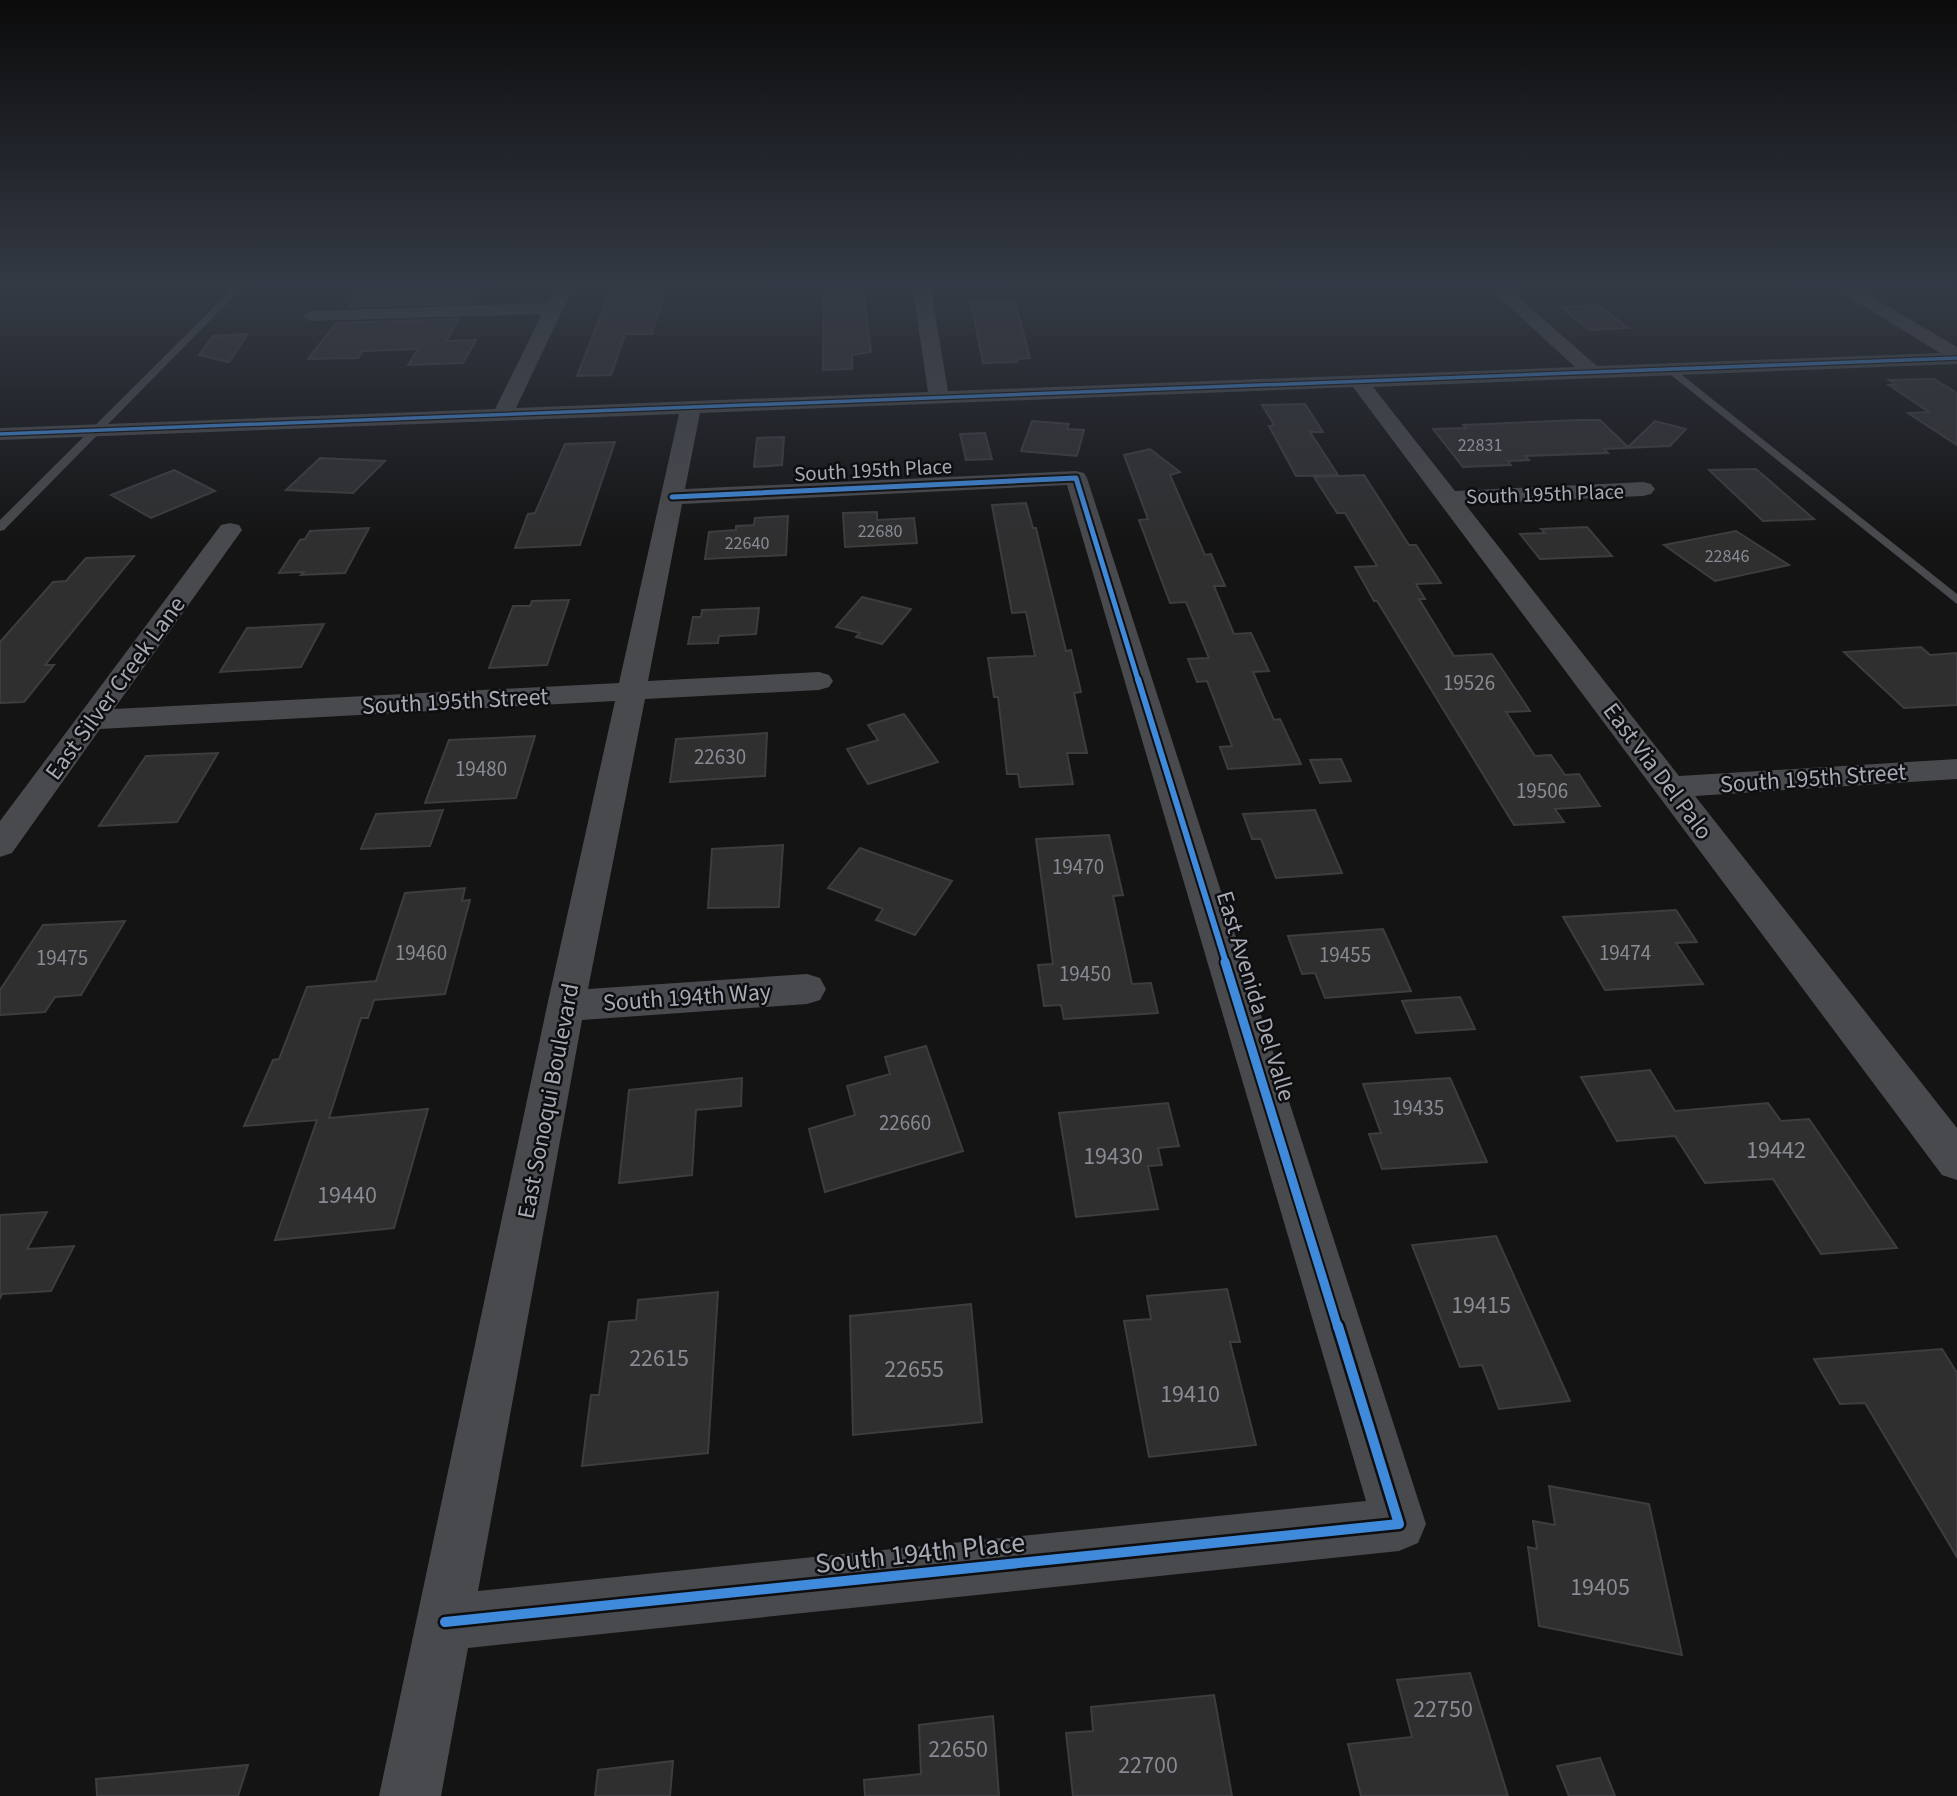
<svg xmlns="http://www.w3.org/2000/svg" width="1957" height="1796" font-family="'Source Sans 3',sans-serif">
  <rect width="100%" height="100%" fill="#141414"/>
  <path fill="#2f2f30" stroke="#3d3d40" stroke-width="2" d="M362,289h116l-9,14 -121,4z
    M611,289h54l-13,45h-27l-14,41 -34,1z
    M824,289h39l8,63 -19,3v14l-29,1z
    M1015,301l15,57 -14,1 1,3 -34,1 -12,-61z
    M1599,305l29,23 -39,2 -28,-23z
    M459,319l-13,22 30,-1 -13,23 -55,2 10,-16 -55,2 -5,7 -50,1 28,-36z
    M248,334l-19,28 -30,-7 14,-19z
    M1934,379l23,14v52l-49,-32 21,-1 -40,-27h7l-7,-5z
    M1305,404l18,28h-13l28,43 -42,1 -27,-50 5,-1 -12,-20z
    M1578,420h22l28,27 27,-26 31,8 -16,17 -66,3 4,4 -83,3 4,4 -21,1 3,4 -48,2 -30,-38 33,-1 -3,-3z
    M1032,421l37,3 -2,5 17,1 -7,26 -56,-5z
    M985,433l7,26 -26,1 -6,-26z
    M784,437l-2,28 -28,2 3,-29z
    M615,442l-35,103 -65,3 13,-34 7,-1 30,-69z
    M1150,449l30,23 -10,3 35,80 6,-1 14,32h-11l20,48 17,-1 18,38 -16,1 21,48 6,-1 21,45 -73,5 -8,-22 12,-1 -25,-65 -10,1 -9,-23 21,-1 -23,-56 -16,1 -31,-83 9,-1 -24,-64z
    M320,458l65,3 -32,32 -67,-3z
    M1756,469l58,50 -51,2 -54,-51z
    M174,470l41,21 -64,27 -40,-23z
    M1364,475l45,70h7l25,38 -25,1 9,15h-6l35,57 38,-2 38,57 -24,1 29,44 16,-1 14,20 14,-1 21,32 -45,3 9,13 -50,3 -137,-224h-3l-19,-34 22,-1 -32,-53h-8l-23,-36z
    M1026,503l7,25h3l30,123 5,-1 10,42 -7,1 13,60h-20l6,31 -53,3 -2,-13h-11l-9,-77h-4l-6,-39 47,-2 -9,-44 -14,1 -20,-108z
    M877,512v8l37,-2 3,25 -72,4 -2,-34z
    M788,516l-2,39 -81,4 4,-27 27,-2v-4l18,-1 1,-7z
    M1587,527l25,29 -72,3 -20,-25 25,-1 -4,-4z
    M369,528l-24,45 -44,2 3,-3 -25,1 21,-33 5,-1 5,-8z
    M1736,531l53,34 -74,16 -51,-36z
    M134,556l-89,109h9l-30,37 -24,1v-61l53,-60 13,-1 20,-23z
    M862,597l49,12 -29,35 -26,-7 4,-4 -24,-6z
    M569,600l-22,65 -58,3 24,-62h17l2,-5z
    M759,608l-3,26 -37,2 -1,7 -30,1 5,-27h8l1,-7z
    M324,624l-23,43 -81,5 27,-44z
    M1921,647l9,8 27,-2v52l-53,3 -60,-56z
    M904,714l34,48 -70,22 -21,-35 31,-9 -10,-15z
    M767,733l-2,43 -95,6 6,-43z
    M535,736l-19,62 -91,5 24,-63z
    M218,753l-41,69 -78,4 47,-70z
    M1341,759l10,22 -31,2 -10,-23z
    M443,810l-13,36 -69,3 15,-35z
    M1315,810l27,63 -66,5 -15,-39h-9l-9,-25z
    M1109,835l14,60 -10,1 19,88 19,-1 7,30 -94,6 -3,-14 -17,1 -6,-41 15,-1 -17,-125z
    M783,845l-4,62 -71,1 4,-59z
    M860,848l92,33 -37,54 -39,-15 7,-11 -55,-21z
    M465,888l-3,13 8,-1 -25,94 -71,6 -6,18h-7l-32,100 99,-9 -34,119 -119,12 42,-120 -73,6 29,-66 6,-1 28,-72 69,-6 29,-88z
    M1676,910l21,32 -21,1 27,41 -98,6 -42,-73z
    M125,921l-44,74 -26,2 -10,15 -45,3v-25l43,-65z
    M1383,929l28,62 -86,7 -10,-25 -13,1 -14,-38z
    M1460,997l15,32 -59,4 -14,-32z
    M926,1046l37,105 -138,41 -16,-63 46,-14 -8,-29 43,-12 -5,-17z
    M1650,1070l25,41 93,-8 13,18 28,-2 88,129 -76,6 -48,-75 -68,4 -30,-47 -58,5 -36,-64z
    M742,1078l-1,28 -45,4 -4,65 -73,8 10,-93z
    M1450,1078l37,84 -105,7 -13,-35 12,-1 -18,-49z
    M1168,1103l11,43 -21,2 4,17 -14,1 10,43 -82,8 -17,-104z
    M47,1212l-20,37 47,-3 -23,45 -49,3 -2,5v-84z
    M1496,1236l74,165 -71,8 -17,-44 -22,2 -48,-122z
    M1227,1289l13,53h-10l26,103 -107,12 -25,-136 27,-2 -4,-23z
    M718,1292l-10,161 -126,13 9,-71h8l10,-73 27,-2 2,-20z
    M971,1304l11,118 -129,13 -3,-119z
    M1942,1349l15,24v184l-92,-154 -25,1 -26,-45z
    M1549,1486l100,18 33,151 -143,-29 -11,-79 9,2 -4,-28 22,4z
    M1470,1673l38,123h-147l-13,-52 64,-7 -15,-57z
    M1214,1695l18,101h-159l-7,-63 27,-2 -2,-24z
    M993,1716l6,80h-134l-1,-16 57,-6 -2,-49z
    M1600,1758l15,38h-46l-12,-30z
    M673,1761l-3,35h-75l3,-26z
    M248,1765l-10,31h-141l-1,-17z"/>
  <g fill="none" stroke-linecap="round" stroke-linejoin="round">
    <path fill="#494a4d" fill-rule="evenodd" d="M232,289h9l-237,241 -4,1v-11z
      M1666,367h6l285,227v10l-291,-233z"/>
    <path fill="#494a4d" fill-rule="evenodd" d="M555,289h14l2,3 -55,116 412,-16 -15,-103h18l17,102 627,-24 -85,-78h19l88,77 343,-13 -104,-64h22l99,58v17l-584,23 82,104 188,-9 8,2 4,5 -4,5 -8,2 -178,8 214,272 278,-17v20l-262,17 262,332v52l-15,-5 -589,-788 -653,26 -15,76 391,-18 8,2 3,5 339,1046 -8,19 -19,8 -931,97 -27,148h-62l168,-790 68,-305 -515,28 -88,124 -12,4v-36l221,-296 9,-2 9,2 3,5 -128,179 505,-26 60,-269 -679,26v-12l495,-19 47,-95 -231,7 -9,-5 9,-5 237,-8zM1067,485l299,1016 -888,90 104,-571 225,-16 13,-4 6,-11 -6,-11 -13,-4 -219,15 57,-290 174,-9 10,-3 4,-6 -4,-6 -10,-3 -171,9 34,-177z"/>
    <g stroke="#0e0e10" stroke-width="6">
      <path id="cycleway-far4" d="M0,434l1957,-76"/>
    </g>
    <g stroke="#0e0e10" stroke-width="9">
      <path id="cycleway-far3" d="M672,497l404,-19 62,202"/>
    </g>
    <g stroke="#0e0e10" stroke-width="10">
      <path id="cycleway-far2" d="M1138,679l88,284"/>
    </g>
    <g stroke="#0e0e10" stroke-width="13">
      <path id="cycleway-far1" d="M1225,962l113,366"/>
    </g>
    <g stroke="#0e0e10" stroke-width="15">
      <path id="cycleway" d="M445,1622l954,-98 -61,-198"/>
    </g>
    <use href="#cycleway-far4" stroke="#408adc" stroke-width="3.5"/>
    <use href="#cycleway-far3" stroke="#408adc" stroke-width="5"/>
    <use href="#cycleway-far2" stroke="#408adc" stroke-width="6"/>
    <use href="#cycleway-far1" stroke="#408adc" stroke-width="9"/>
    <use href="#cycleway" stroke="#408adc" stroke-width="10"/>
  </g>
  <linearGradient id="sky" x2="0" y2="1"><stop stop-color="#0b0b0b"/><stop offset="0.53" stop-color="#343a45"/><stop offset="1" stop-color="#343a45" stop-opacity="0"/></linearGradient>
  <rect width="1957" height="541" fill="url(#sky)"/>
  <g text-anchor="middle" stroke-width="5" stroke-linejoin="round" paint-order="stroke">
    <g font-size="18" fill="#888b93">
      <text x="1480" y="451">22831</text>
      <text x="880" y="537">22680</text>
      <text x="747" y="549">22640</text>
      <text x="1727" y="562">22846</text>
    </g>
    <g font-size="21" fill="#a6aab4" stroke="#0e0e10">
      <text transform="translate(873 470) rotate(-3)" y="7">South 195th Place</text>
      <text transform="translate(1545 494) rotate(-2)" y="7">South 195th Place</text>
    </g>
    <g font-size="21" fill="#888b93">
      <text x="1469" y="690">19526</text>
      <text x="720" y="764">22630</text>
      <text x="481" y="776">19480</text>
      <text x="1542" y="798">19506</text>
      <text x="1078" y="874">19470</text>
      <text x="421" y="960">19460</text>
      <text x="1625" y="960">19474</text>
      <text x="1345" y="962">19455</text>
      <text x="62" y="965">19475</text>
      <text x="1085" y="981">19450</text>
      <text x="1418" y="1115">19435</text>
      <text x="905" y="1130">22660</text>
    </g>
    <g font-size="24" fill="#a6aab4" stroke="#0e0e10">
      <text transform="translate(115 688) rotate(-54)" y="8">East Silver Creek Lane</text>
      <text transform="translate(455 701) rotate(-3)" y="8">South 195th Street</text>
      <text transform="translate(1658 771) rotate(53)" y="8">East Via Del Palo</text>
      <text transform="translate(1813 778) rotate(-4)" y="8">South 195th Street</text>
      <text transform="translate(1256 996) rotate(73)" y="8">East Avenida Del Valle</text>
      <text transform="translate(687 997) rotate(-4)" y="8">South 194th Way</text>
      <text transform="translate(548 1101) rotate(-79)" y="8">East Sonoqui Boulevard</text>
    </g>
    <g font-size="24" fill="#888b93">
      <text x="1776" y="1158">19442</text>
      <text x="1113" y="1164">19430</text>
      <text x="347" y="1203">19440</text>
      <text x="1481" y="1313">19415</text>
      <text x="659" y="1366">22615</text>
      <text x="914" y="1377">22655</text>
      <text x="1190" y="1402">19410</text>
      <text x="1600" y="1595">19405</text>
      <text x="1443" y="1717">22750</text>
      <text x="958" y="1757">22650</text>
      <text x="1148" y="1773">22700</text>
    </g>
    <g font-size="28" fill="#a6aab4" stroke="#0e0e10">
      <text transform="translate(920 1552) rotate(-6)" y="10">South 194th Place</text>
    </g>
  </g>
</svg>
